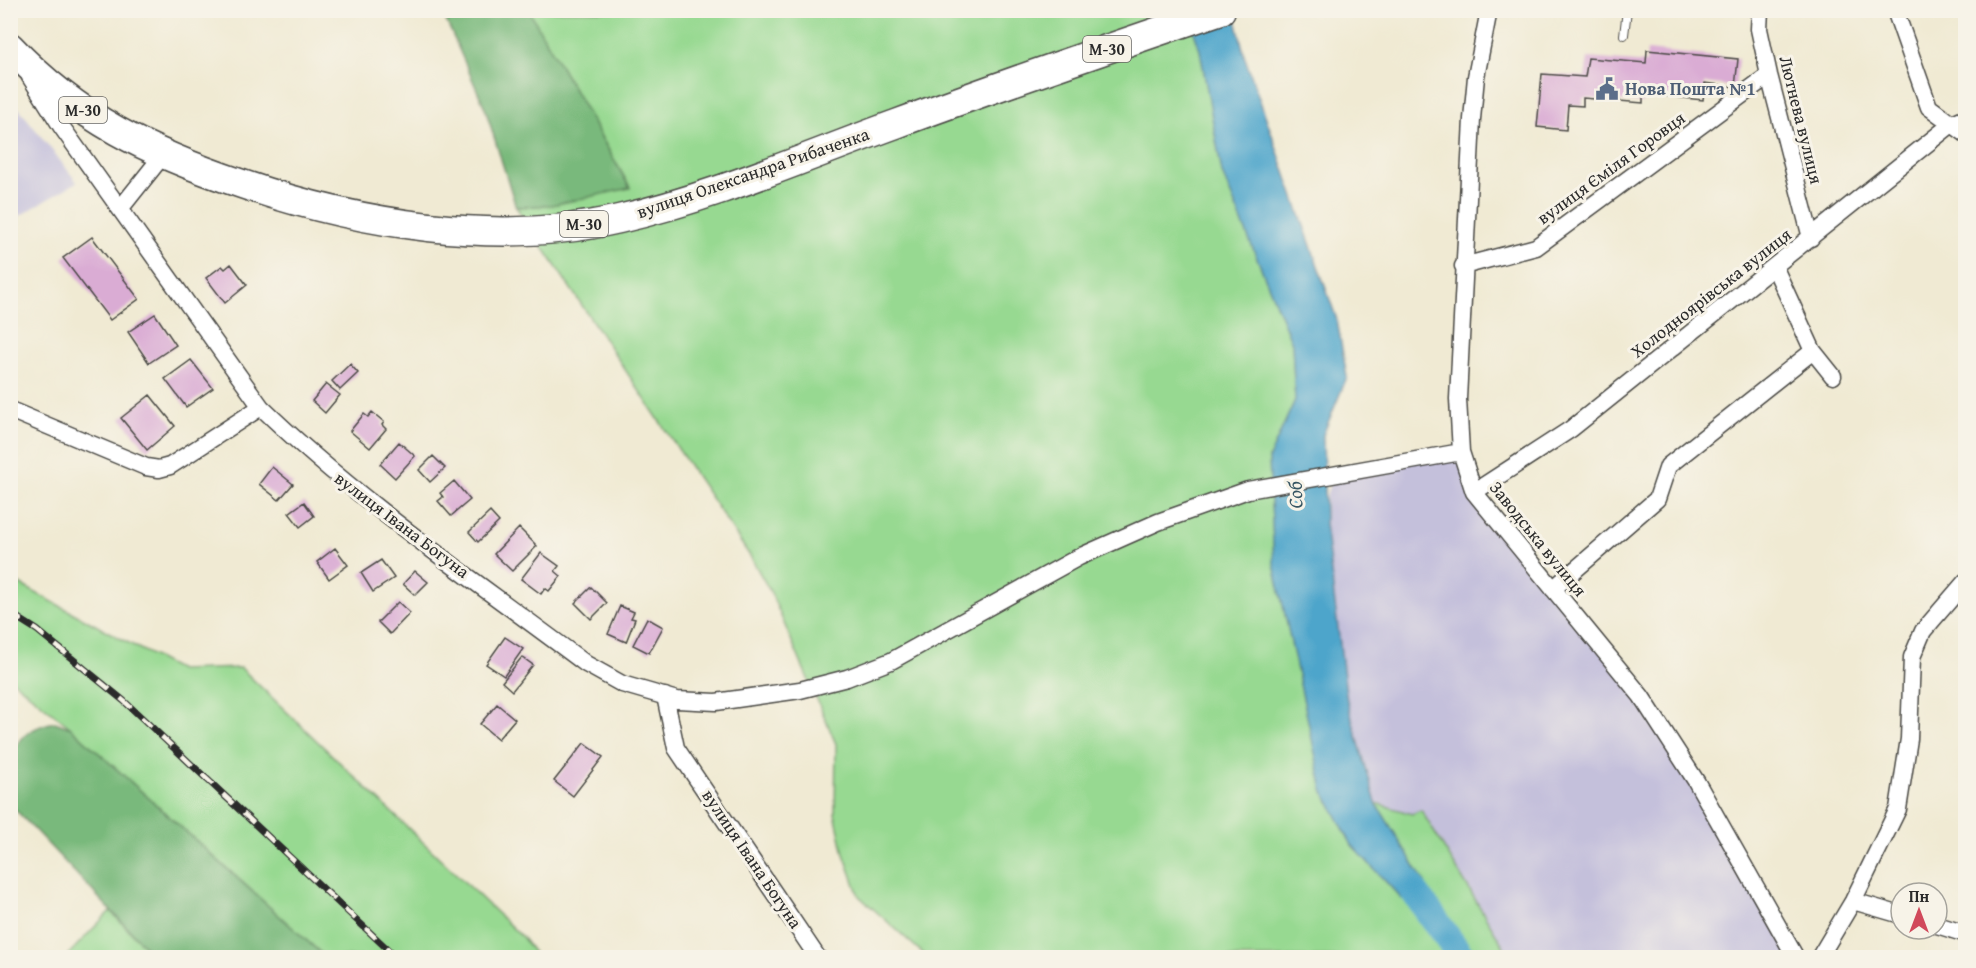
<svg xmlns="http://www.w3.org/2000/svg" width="1976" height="968" font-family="'Gentium Book Plus',serif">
  <rect width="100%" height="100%" fill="#f7f3e8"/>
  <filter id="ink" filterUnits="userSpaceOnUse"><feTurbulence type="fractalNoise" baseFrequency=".0167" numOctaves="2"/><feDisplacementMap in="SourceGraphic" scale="12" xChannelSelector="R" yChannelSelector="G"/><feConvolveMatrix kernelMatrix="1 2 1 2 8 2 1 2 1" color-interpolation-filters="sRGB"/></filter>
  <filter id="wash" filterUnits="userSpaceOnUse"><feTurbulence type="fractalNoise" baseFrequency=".008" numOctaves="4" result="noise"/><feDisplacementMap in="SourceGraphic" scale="24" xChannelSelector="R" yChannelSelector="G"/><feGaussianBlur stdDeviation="1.35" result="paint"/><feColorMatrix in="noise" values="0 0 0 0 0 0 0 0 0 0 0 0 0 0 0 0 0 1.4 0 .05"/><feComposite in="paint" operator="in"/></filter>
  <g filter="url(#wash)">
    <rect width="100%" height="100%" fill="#f0ead3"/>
    <path fill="#c4c0db" d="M10,97l67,85 -66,39h-1z
      M1461,452l13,40 167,204 155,261h-286l-88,-147 -10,4 -36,-11 -29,-102 -22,-177 1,-28 8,-23z"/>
    <path fill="#97d991" stroke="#61825e" stroke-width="1.5" d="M529,11h658l13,39 22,123 70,170 3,57 -26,58 5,106 49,226 29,55 49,53 25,9 -1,-24 -49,-80 36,11 9,-4 89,147 -582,1 -69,-62 -15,-42 -9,-40 1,-70 -65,-151 -21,-37 -234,-349 36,-2 78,-18z
      M10,579l169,91 62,-2 282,270 14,19h-212l-254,-229 -60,-49z
      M110,911l45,46 -90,1z"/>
    <path fill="#79b97b" stroke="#527253" stroke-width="1.5" d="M442,11h87l101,177 -78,17 -36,2 -31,-99z
      M55,722l16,6 254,229h-170l-144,-152c-1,-40 -6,-73 44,-83z"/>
    <path fill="#4ea5cb" stroke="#3c687b" stroke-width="1.5" d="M1187,11h47l11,47 92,262 10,57 -24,58 2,89 22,177 29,102 49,80 1,25 -25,-10 -49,-53 -29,-55 -49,-226 -5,-106 26,-58 -3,-57 -70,-170 -22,-123z"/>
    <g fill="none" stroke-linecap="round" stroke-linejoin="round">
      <path stroke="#4ea5cb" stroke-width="28" d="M1403,876l59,82"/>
    </g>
    <g id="blocks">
      <path fill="#daacd4" d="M1647,50l91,9 -3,28 -30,-4 -2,17 -60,-6v9l-60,-5v8l-15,-1 -2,25 -29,-3 5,-53 43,3 3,-19 58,5z
        M92,237l47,62 -29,21 -47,-62z
        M231,264l16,21 -22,18 -19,-25 16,-12 3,3z
        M155,314l21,31 -27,18 -21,-31z
        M191,360l22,28 -27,19 -21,-28z
        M350,364l8,9 -18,17 -8,-9z
        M326,384l14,11 -15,18 -13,-12z
        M150,395l25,31 -28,24 -26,-32z
        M372,412l12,10 -2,3 4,4 -16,19 -20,-17 14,-17 4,3z
        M399,442l16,14 -20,22 -15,-14z
        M433,456l12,12 -15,14 -11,-12z
        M272,467l21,17 -14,16 -20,-16z
        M454,481l16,19 -19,16 -13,-15 5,-4 -3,-4z
        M304,502l10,14 -14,11 -11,-14z
        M490,512l9,10 -21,20 -9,-10z
        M519,528l18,18 -25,25 -18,-17z
        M335,548l13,17 -19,14 -12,-17z
        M541,553l18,13 -4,5 6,5 -12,15 -4,-3 -4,6 -20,-15z
        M381,560l13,18 -21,14 -12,-19z
        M415,571l13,11 -13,13 -12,-11z
        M591,587l16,16 -16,16 -16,-16z
        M398,602l12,11 -20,21 -12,-12z
        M620,606l14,6 -3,6 4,1 -9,23 -18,-8z
        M647,618l16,9 -14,26 -16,-8z
        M505,637l18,12 -19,27 -18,-12z
        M522,657l11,8 -21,26 -10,-9z
        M497,704l18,15 -17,20 -18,-15z
        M584,743l19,14 -30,39 -19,-15z"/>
    </g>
  </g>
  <g filter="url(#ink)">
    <use href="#blocks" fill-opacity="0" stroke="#494844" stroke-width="1.5"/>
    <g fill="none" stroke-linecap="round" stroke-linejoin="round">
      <g stroke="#494844" stroke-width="10">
        <path id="service" d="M1624,35l3,-25"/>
      </g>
      <g stroke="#494844" stroke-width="19">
        <path id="minor" d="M1489,10l-13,67 -4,42 -14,280 3,53 13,40 167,204 55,85 100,177
          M1760,10l-1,19 10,46 42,163
          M1895,10l34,97 37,27
          M30,77l31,49 200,281c99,96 215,174 325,257l36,20 55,16 39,2 84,-12 47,-12 44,-17 188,-104 79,-35 90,-32 213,-38
          M120,209l43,-54
          M1463,266l73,-19 233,-172
          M1775,268l38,83 20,25
          M10,410l136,57 13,2 11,-3 91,-59
          M1474,492l97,-63 382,-306 13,-6
          M1553,589l104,-90 11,-33 145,-115
          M665,696l11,52 142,210
          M1853,901l48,14
          M1937,925l29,9
          M1819,958l34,-57 45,-92 11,-70 3,-82 11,-26 43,-50"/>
      </g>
      <g stroke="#494844" stroke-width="31">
        <path id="trunk" d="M10,47c68,72 140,106 232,137 116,40 256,63 377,35 95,-22 186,-62 277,-95 107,-40 216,-77 325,-114"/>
      </g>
      <use href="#service" stroke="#fff" stroke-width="8"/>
      <use href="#minor" stroke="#fff" stroke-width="16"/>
      <use href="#trunk" stroke="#fff" stroke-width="28"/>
      <g stroke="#2b2b2b" stroke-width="7">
        <path id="rail" d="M10,613l27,17 87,71 273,257"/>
      </g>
      <use href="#rail" stroke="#f7f3e8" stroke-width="4.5" stroke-dasharray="14" stroke-linecap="butt"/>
    </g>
  </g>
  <defs>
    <g id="civic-bare" transform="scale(1.8)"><path d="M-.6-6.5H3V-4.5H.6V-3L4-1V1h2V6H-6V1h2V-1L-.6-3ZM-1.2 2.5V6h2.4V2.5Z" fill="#5c6f8a" stroke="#f7f3e8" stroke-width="2.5" paint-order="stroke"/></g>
  </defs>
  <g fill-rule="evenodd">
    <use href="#civic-bare" x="1607" y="89"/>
  </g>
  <g text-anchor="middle" stroke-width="6" stroke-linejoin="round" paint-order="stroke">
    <g fill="#f7f3e8" stroke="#686764" stroke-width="1.5">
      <rect x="1083" y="36" width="48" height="26" rx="4.5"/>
      <rect x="59" y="97" width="48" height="26" rx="4.5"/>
      <rect x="560" y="211" width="48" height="26" rx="4.5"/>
    </g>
    <g font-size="16" font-weight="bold" fill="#2b2b2b">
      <text x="1107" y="55">М-30</text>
      <text x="83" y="116">М-30</text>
      <text x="584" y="230">М-30</text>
    </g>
    <g font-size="18" font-weight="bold" fill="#4e5e75" stroke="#f7f3e8" text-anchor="start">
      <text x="1625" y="95">Нова Пошта №1</text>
    </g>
    <g font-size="18" fill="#2b2b2b" stroke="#f7f3e8">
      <text transform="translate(1801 120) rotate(76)" y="6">Лютнева вулиця</text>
      <text transform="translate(1611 168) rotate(-36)" y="6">вулиця Єміля Горовця</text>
      <text transform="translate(753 173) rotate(-19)" y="6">вулиця Олександра Рибаченка</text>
      <text transform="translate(1711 293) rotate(-38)" y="6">Холодноярівська вулиця</text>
      <text transform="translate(402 525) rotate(37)" y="6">вулиця Івана Богуна</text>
      <text transform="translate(1538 539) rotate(51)" y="6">Заводська вулиця</text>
      <text transform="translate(752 859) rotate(56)" y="6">вулиця Івана Богуна</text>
    </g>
    <g font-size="20" font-style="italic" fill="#375663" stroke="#f7f3e8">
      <text transform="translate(1295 495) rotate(-92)" y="7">Соб</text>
    </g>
  </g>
  <rect width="1976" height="968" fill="none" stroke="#f7f3e8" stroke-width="36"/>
  <g transform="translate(1919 911)"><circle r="28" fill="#f7f3e8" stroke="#a5a39c" stroke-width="1.5"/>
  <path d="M0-4.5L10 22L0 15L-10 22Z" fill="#d1495b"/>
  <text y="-9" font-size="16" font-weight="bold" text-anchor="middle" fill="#2b2b2b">Пн</text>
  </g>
</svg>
